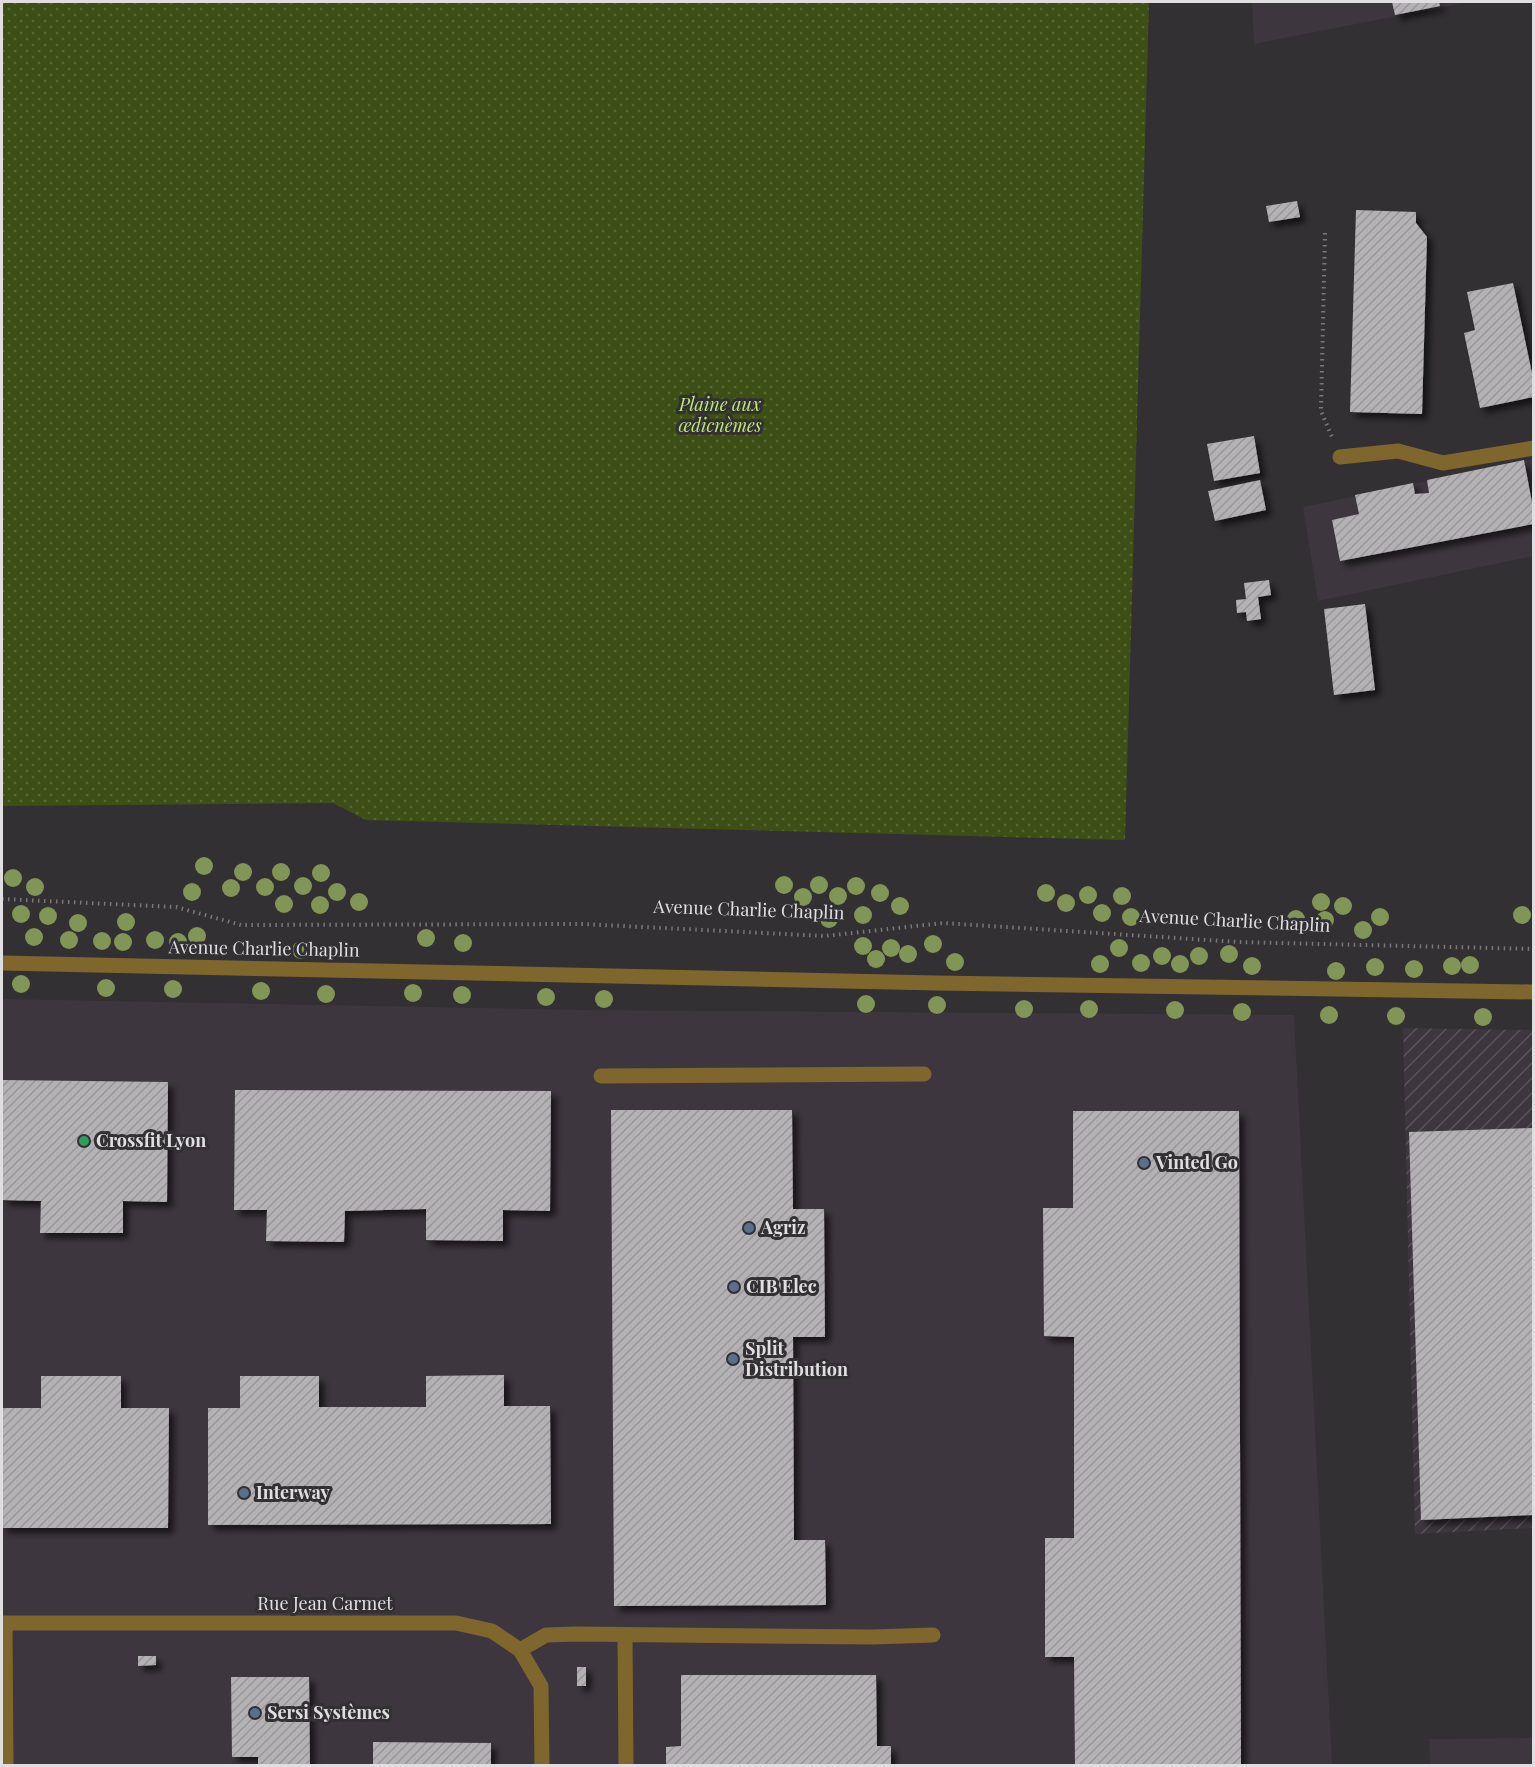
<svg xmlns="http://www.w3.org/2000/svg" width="1535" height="1767" font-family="'Playfair Display',serif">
  <defs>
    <pattern id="industrial-furrows" width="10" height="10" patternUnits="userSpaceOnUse" patternTransform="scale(1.5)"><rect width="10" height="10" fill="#3d363e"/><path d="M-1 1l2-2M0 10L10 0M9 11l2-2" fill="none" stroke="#59535a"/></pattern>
    <pattern id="park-dots" width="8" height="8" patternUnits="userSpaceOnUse" patternTransform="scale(1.5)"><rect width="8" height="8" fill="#3d4f15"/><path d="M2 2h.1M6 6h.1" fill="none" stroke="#596837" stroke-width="1.8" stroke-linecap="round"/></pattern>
    <pattern id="building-hatch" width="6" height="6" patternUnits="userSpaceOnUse" patternTransform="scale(1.5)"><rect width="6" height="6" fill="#b4b1b5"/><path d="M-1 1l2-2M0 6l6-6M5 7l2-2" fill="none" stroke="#989698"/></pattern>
    <filter id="shadow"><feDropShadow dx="5.5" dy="5.5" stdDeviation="3" flood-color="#0009"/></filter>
  </defs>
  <rect width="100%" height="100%" fill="#323033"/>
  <path fill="#3d363e" d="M1252,2h217l-215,42z
    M1533,459v97l-215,45 -15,-94z
    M2,999l583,11 709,5 38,750 -1330,1z
    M1533,1738v27h-103l-1,-26z"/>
  <path fill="url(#industrial-furrows)" d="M1403,1028l130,2v498l-118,6z"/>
  <path fill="url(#park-dots)" d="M2,2h1147l-24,838 -759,-20 -33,-17 -331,3z"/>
  <path fill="url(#building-hatch)" filter="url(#shadow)" d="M1392,2h47l1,4 -45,9z
    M1297,201l3,16 -31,5 -3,-16z
    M1356,210l60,2v11l11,14 -5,177 -72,-2z
    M1513,283l20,95v19l-53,11 -16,-75 11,-3 -8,-38z
    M1254,436l6,37 -46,8 -7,-37z
    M1524,460l9,48v16l-193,37 -8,-41 27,-6 -4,-19 58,-12 2,11 14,-1 -2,-13z
    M1260,480l6,30 -51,11 -7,-30z
    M1269,580l2,15 -13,2 3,22 -14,2 -1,-9 -9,1 -1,-13 10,-1 -2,-16z
    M1365,604l10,86 -41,5 -10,-86z
    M2,1080l166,2 -1,120 -44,-1v32h-83l1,-32 -39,-1z
    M235,1090l316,1 -1,120 -47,-1v31l-77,-1v-31l-81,2 -1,31 -78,-1 1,-31h-33z
    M611,1110h181l1,99h31l1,128h-32l1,203h31l1,65 -212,1z
    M1073,1111h166l2,655h-166l-1,-109h-29v-119h29v-201l-30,-1 -1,-128h30z
    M1533,1128v387l-112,5 -12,-388z
    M504,1375v31h46l1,118 -343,1v-117h32v-32h79v31h107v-31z
    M41,1376h80v32h48l-1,120h-166v-120h39z
    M138,1656h18v9l-18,1z
    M577,1667h9v19h-9z
    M681,1675h195l1,71h14v20h-225v-19l15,-1z
    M231,1677h78l1,89h-52v-9h-26z
    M373,1742l118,1v23h-118z"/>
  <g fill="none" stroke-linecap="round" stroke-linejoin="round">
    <path stroke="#7a787a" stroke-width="4" stroke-dasharray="1.5 4.5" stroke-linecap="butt" d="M1325,233l-4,178 11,26
      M2,899l174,8 65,18 341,-1 243,12 118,-13 295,19 296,7"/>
    <path stroke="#7e662d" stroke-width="15" d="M1340,457l58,-6 45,12 91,-15
      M2,963l935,20 597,9
      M601,1076l323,-2
      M2,1623h454l36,8 28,19 21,36 1,80
      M5,1623l1,143
      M625,1635l1,131
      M520,1650l26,-15 31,-1 295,3 61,-2"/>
  </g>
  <g fill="#809556">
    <circle cx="204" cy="866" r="9"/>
    <circle cx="243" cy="872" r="9"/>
    <circle cx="281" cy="872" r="9"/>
    <circle cx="321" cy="873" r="9"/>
    <circle cx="13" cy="878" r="9"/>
    <circle cx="784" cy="885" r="9"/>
    <circle cx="819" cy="885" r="9"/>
    <circle cx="303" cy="886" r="9"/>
    <circle cx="856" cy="886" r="9"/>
    <circle cx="35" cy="887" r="9"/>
    <circle cx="265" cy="887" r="9"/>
    <circle cx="231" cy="888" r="9"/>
    <circle cx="192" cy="892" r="9"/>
    <circle cx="337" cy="892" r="9"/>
    <circle cx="880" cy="893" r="9"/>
    <circle cx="1046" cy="893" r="9"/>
    <circle cx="1088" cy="895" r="9"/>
    <circle cx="838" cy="896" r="9"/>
    <circle cx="1122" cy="896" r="9"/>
    <circle cx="803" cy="897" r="9"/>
    <circle cx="359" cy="902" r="9"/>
    <circle cx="1321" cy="902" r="9"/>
    <circle cx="1066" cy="903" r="9"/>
    <circle cx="284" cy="904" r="9"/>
    <circle cx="320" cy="905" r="9"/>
    <circle cx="900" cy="906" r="9"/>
    <circle cx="1343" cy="906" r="9"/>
    <circle cx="1102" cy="913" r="9"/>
    <circle cx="21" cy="914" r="9"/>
    <circle cx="863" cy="915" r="9"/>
    <circle cx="1522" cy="915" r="9"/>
    <circle cx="48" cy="916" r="9"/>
    <circle cx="1131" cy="917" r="9"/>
    <circle cx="1380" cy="917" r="9"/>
    <circle cx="829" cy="919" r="9"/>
    <circle cx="1296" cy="919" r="9"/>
    <circle cx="1325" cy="920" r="9"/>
    <circle cx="126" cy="922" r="9"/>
    <circle cx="78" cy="923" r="9"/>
    <circle cx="1363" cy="930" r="9"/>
    <circle cx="197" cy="936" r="9"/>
    <circle cx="34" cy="937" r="9"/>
    <circle cx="426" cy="938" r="9"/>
    <circle cx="69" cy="940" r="9"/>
    <circle cx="155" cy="940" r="9"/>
    <circle cx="102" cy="941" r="9"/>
    <circle cx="123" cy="942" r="9"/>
    <circle cx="178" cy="942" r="9"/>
    <circle cx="463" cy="943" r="9"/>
    <circle cx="933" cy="944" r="9"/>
    <circle cx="863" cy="946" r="9"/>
    <circle cx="891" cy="948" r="9"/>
    <circle cx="1119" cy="948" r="9"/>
    <circle cx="301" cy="950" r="9"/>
    <circle cx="908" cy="954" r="9"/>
    <circle cx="1229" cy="954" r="9"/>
    <circle cx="1162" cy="956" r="9"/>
    <circle cx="1199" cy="956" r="9"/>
    <circle cx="876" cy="959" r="9"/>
    <circle cx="955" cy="962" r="9"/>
    <circle cx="1141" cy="963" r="9"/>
    <circle cx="1100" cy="964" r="9"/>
    <circle cx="1180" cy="964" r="9"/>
    <circle cx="1470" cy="965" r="9"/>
    <circle cx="1252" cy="966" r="9"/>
    <circle cx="1452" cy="966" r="9"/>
    <circle cx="1375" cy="967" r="9"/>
    <circle cx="1414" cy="969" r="9"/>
    <circle cx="1336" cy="971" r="9"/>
    <circle cx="21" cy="984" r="9"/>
    <circle cx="106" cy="988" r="9"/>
    <circle cx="173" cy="989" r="9"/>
    <circle cx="261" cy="991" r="9"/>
    <circle cx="413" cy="993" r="9"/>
    <circle cx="326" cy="994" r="9"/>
    <circle cx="462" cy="995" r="9"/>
    <circle cx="546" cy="997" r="9"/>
    <circle cx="604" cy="999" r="9"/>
    <circle cx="866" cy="1004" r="9"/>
    <circle cx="937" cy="1005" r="9"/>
    <circle cx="1024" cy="1009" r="9"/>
    <circle cx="1089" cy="1009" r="9"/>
    <circle cx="1175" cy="1010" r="9"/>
    <circle cx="1242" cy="1012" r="9"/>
    <circle cx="1329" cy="1015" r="9"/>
    <circle cx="1396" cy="1016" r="9"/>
    <circle cx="1483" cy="1017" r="9"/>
  </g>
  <circle fill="#2e9e5b" stroke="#323033" stroke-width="2" cx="84" cy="1141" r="6"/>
  <g fill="#5c6f8a" stroke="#323033" stroke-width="2">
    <circle cx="1144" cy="1163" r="6"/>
    <circle cx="749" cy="1228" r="6"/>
    <circle cx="734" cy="1287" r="6"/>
    <circle cx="733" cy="1359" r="6"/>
    <circle cx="244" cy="1493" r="6"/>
    <circle cx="255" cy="1713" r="6"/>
  </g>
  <g text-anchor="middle" stroke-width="6" stroke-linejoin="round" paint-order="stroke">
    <g font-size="18" font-style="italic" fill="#bfe772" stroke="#323033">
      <text x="720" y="411">Plaine aux<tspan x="720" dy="21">œdicnèmes</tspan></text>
    </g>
    <g font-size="18" fill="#e0dee0" stroke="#323033">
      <text transform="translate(749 910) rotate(2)" y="6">Avenue Charlie Chaplin</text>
      <text transform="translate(1235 921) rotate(3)" y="6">Avenue Charlie Chaplin</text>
      <text transform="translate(264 949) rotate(1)" y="6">Avenue Charlie Chaplin</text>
      <text x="325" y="1610">Rue Jean Carmet</text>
    </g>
    <g font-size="18" font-weight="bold" fill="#e0dee0" stroke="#323033" text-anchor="start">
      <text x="96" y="1147">Crossfit Lyon</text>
      <text x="1156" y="1169">Vinted Go</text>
      <text x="761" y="1234">Agriz</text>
      <text x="746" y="1293">CIB Elec</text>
      <text x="745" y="1355">Split<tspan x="745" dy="21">Distribution</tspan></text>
      <text x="256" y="1499">Interway</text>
      <text x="267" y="1719">Sersi Systèmes</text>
    </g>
  </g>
  <rect width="1535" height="1767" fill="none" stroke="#e0dee0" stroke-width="6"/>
</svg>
